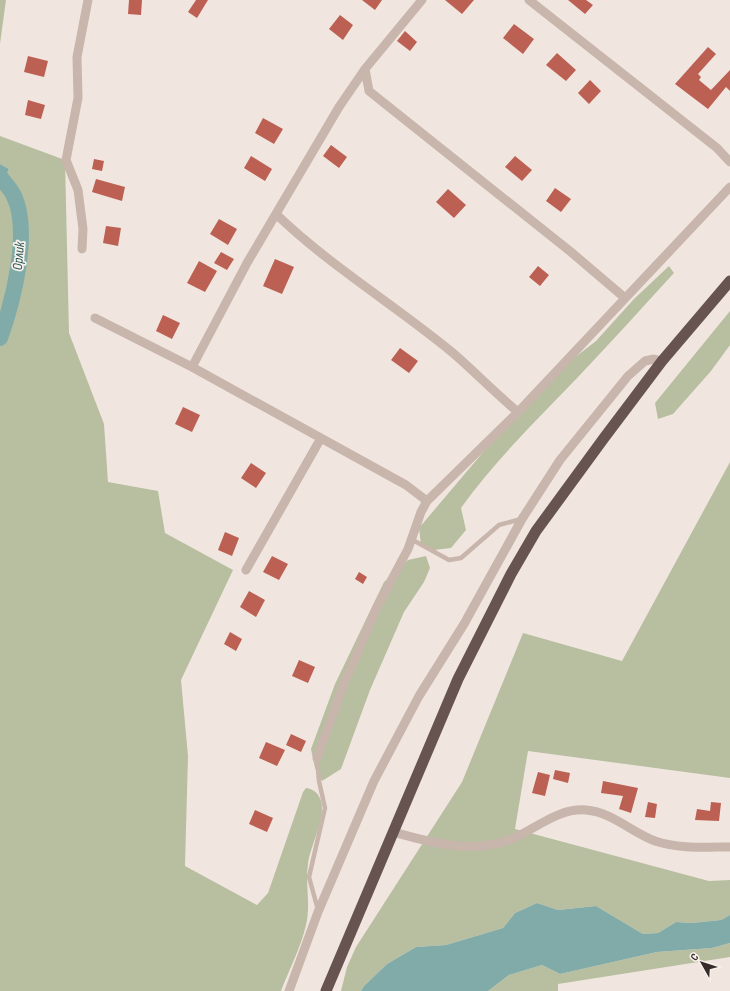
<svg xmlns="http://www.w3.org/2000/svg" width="730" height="991" font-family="'Sofia Sans Condensed',sans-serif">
  <rect width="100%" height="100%" fill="#f1e6df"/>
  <path fill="#b8bfa0" d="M0,0h6l-6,44z
    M0,136l65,24 4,173 35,91 4,58 50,9 7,42 68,37 -52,110 7,76 -3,110 72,39 11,-12 35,-101 3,-4c8,1 13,6 15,13 5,17 -11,45 -13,63 -3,20 3,41 -2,61 -5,22 -17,45 -25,66h-281v-804l9,-18 -9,-5z
    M669,266l5,7c-32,35 -63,69 -95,103 -41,43 -84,84 -118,132l5,22 -15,18 -17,2 -13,-5 -2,-17 71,-84 66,-72 40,-31 38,-42z
    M730,311v34l-19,26 -38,43 -15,5 -3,-16z
    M730,462v316l-202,-27 -13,78 194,52 21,-1v35l-9,5 -29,3 -16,-1 -18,11 -15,1 -47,-28 -38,4 -21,-7 -22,10 -12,15 -57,17 -30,2 -29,17 -23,22 -3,5h-20l6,-24 9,-20 106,-165 61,-149 99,28z
    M426,556l4,12 -6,14 -20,30 -34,78 -29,79 -19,12 -7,-13 -4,-19 24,-65 49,-102 24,-22z
    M730,943v14l-172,27v7h-70l21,-16 33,-10 18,9 97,-22 55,-4z"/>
  <path fill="#80aba8" d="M0,164l9,5 -9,18z
    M537,903l21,7 38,-4 47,28 15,-1 18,-11 16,1 29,-3 9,-5v28l-18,5 -55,4 -97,22 -18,-9 -33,10 -21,16h-127l3,-5 23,-22 29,-17 30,-2 57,-17 12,-15z"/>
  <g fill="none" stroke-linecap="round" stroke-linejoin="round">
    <path stroke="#80aba8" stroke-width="16" d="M0,176c4,7 11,13 14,20 17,36 -1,106 -14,142"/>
  </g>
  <path fill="#bb6052" d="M129,0h13l-1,15 -13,-1z
    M196,0h12l-11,18 -9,-6z
    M362,0h20l-7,10z
    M445,0h29l-12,14z
    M568,0h18l7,5 -8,9z
    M340,15l13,10 -10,15 -14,-11z
    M514,24l20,15 -11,15 -20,-16z
    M405,31l12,11 -7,9 -13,-10z
    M708,47l8,7 -18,20 3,3 -2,3 12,10 19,-20v21l-4,-4 -18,22 -33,-25z
    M557,53l19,17 -10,11 -20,-16z
    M28,56l20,5 -4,16 -20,-5z
    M590,80l11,11 -12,13 -11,-11z
    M28,100l17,5 -4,14 -16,-4z
    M263,118l20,11 -9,15 -19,-11z
    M331,145l16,12 -8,11 -16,-12z
    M251,156l21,13 -7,12 -21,-13z
    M515,156l17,14 -10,11 -17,-14z
    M94,159l10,2 -2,10 -10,-2z
    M96,179l29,8 -3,14 -30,-9z
    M555,188l16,11 -10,13 -15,-11z
    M448,189l18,16 -12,13 -18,-16z
    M219,219l18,10 -9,16 -18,-11z
    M106,226l15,2 -3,18 -15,-3z
    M221,252l13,7 -7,11 -13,-7z
    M275,259l19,8 -12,27 -19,-8z
    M199,261l18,10 -12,21 -18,-9z
    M538,266l11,9 -9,11 -11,-9z
    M163,315l17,8 -8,16 -16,-8z
    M400,348l18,13 -9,12 -18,-13z
    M183,407l17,8 -8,17 -17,-8z
    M251,463l15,10 -10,15 -15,-10z
    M225,532l14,6 -7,18 -14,-6z
    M272,556l16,8 -9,16 -16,-8z
    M359,572l8,5 -4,7 -8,-5z
    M249,591l16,9 -9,17 -16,-10z
    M230,632l12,7 -6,12 -12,-7z
    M299,660l16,7 -7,16 -16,-7z
    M291,734l15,7 -5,11 -15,-7z
    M266,742l19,8 -8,16 -18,-8z
    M555,770l15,3 -2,10 -15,-4z
    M538,772l12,3 -5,21 -13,-3z
    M603,781l35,7 -7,25 -12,-4 4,-13 -22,-3z
    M648,802l9,2 -2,14 -10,-1z
    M711,802l10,1 -2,18 -24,-1 2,-11 13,2z
    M255,810l18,8 -6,14 -18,-8z"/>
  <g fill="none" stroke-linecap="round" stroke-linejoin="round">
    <path stroke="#c8b5ac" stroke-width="4.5" d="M411,539l38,21 12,-2 38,-33 22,-6
      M317,758l2,23 6,27 -16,69 9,33"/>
    <path stroke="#c8b5ac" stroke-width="9" d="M529,0l188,148 13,14
      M365,69l4,22 202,161 54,46
      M276,214c54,52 119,91 177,139 22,19 42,40 65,59
      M82,249l1,-20 -5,-39 -12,-30 12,-62 -1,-41 11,-57
      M95,318l97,49 214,118 21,16 -6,11 -13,37 -32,60 -33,77 -26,72
      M192,367l55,-104 92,-156 26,-38 57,-69
      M427,501l91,-89 212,-225
      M246,570l75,-132
      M393,832c39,11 81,23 121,6 24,-11 45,-30 72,-28 26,2 45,22 69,31 24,8 50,6 75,6
      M289,991l29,-79 56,-131 45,-85 45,-72 58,-105 38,-59 68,-84 17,-15 9,-2 8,2"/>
    <path stroke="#675450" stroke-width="11" d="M326,991l132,-312 53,-105 25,-43 68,-93 58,-77 68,-80"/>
  </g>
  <g text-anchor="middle" stroke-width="3.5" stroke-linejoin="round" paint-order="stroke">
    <g font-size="14" font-style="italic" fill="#235452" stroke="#f8f1eb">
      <text transform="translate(18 256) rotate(-85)" y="5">Орлик</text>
    </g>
  </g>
  <g transform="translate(702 963) rotate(309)" stroke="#f8f1eb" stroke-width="3" paint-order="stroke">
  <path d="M0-3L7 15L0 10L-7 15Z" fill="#362d2a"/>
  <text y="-6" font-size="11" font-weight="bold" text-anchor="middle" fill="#362d2a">С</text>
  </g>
</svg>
